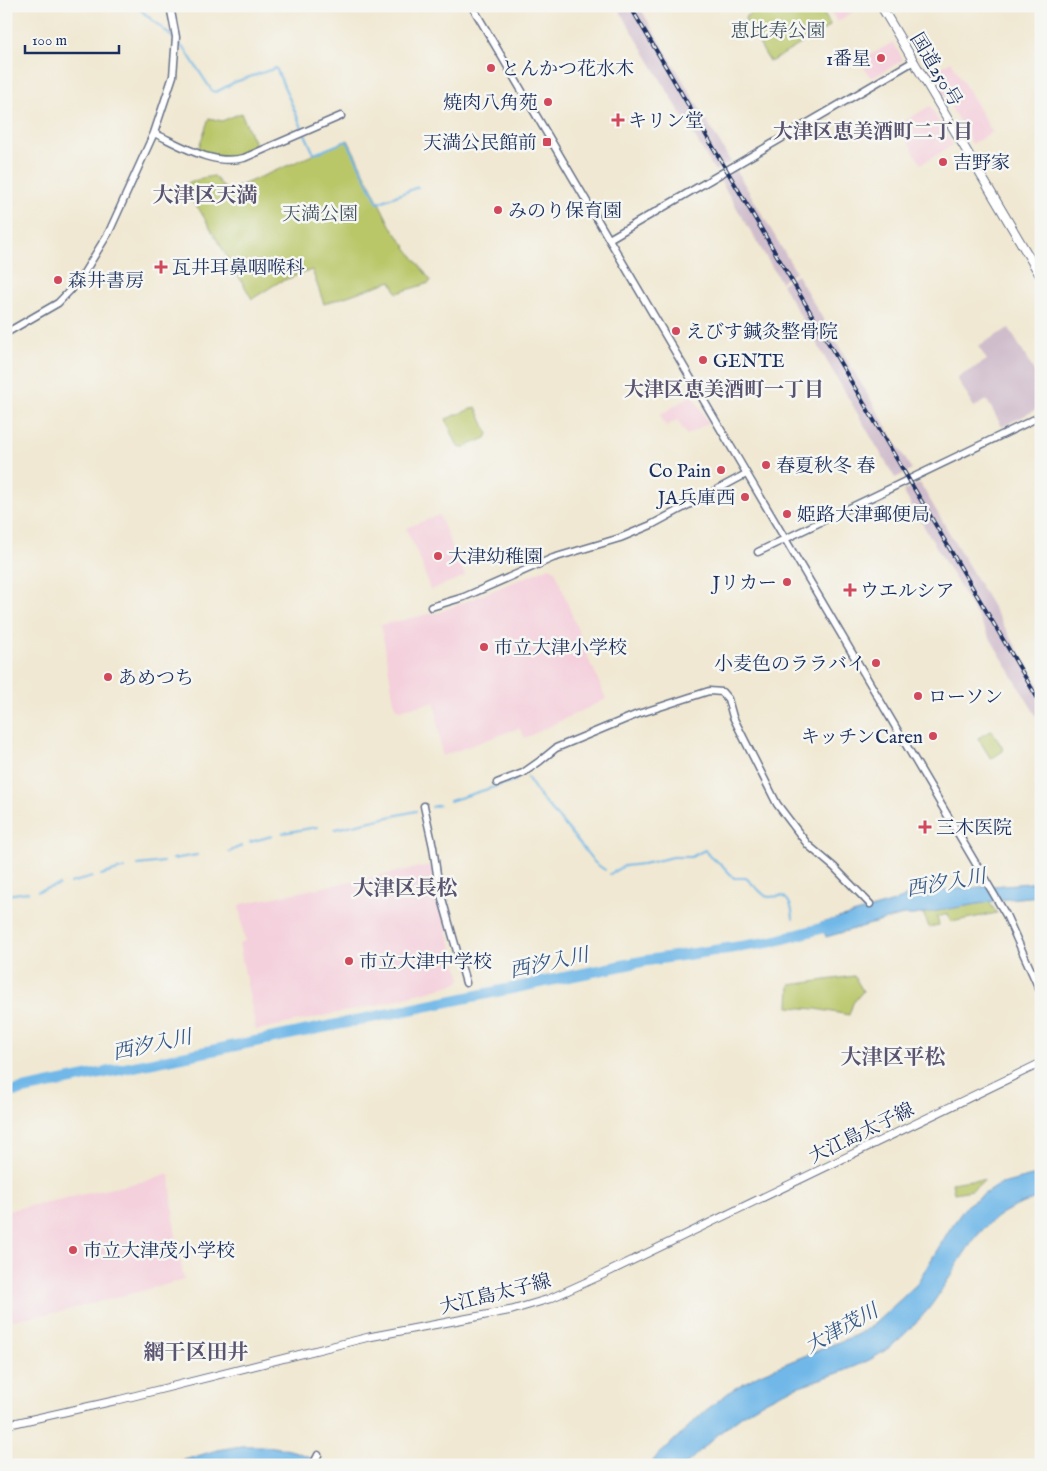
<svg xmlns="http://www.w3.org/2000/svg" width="1047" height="1471" font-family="'IM FELL English','Noto Serif JP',serif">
  <rect width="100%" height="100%" fill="#f6f6f2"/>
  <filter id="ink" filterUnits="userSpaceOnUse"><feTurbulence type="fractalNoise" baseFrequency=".02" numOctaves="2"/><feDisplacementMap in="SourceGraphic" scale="10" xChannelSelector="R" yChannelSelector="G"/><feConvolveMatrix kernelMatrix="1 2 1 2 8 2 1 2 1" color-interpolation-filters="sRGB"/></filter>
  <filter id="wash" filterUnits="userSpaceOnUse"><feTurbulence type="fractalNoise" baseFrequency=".0096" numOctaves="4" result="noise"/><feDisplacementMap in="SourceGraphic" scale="20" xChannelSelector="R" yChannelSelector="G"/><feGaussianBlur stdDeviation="1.12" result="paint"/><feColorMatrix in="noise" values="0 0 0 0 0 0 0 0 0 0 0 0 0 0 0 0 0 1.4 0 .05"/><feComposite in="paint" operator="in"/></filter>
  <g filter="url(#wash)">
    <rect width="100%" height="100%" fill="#f0e8d2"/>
    <path fill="#f4cfdc" d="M828,6h33l-24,16z
      M893,42l10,18 -29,17h-4l-10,-16z
      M951,61l41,71 -20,12 -41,-71z
      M930,106l23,39 -32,19 -23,-39z
      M692,395l16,28 -21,12 -10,-15 -11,6 -6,-11z
      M439,515l26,61 -35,14 -9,-29 -15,-33z
      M550,567l5,3 37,98h1l13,31 -81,39 -6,-10 -77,28 -7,-54 -36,8 -4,-3 -14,-82 56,-13 1,1z
      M431,865l5,26 25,88 -3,4 -82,22 -120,25 -17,-87 6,-2 -6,-35 2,-2z
      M166,1174l4,2 5,56 9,48 -125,32 -53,9v-110l140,-30z"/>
    <path fill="#d0bdcc" d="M617,6h22l92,156 -16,9z
      M736,170l60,102 -15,10 -61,-102z
      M797,275l115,195 -17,8 -113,-194z
      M1009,328l32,55v24l-39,20 -15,-27 -13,7 -17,-29 30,-18 -9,-14z
      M920,483l121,206v35l-138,-233z"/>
    <path fill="#bac769" stroke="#6a7b64" d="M762,6h57l11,18 -1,3 -57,34h-3l-24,-42 1,-3z
      M241,113l16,35c-25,13 -31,12 -57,3l-1,-4 10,-29 13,3z
      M348,140l42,85 41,56 -2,2 -32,10 -6,-12 -67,23 -12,-34 -33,12 -27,17 -53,-90 -19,-20 2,-3 20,-8 12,-2 12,14h4z
      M476,407l12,27 -2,4 -24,10 -4,-1 -12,-28z
      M992,730l11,19v2l-12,8 -13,-21z
      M989,902l8,11 -46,9 -3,-8 -11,3 2,8 -10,2 -6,-14z
      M854,976l9,15 -10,12 -4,12 -33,-6 -27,-2 1,-22z
      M971,1180h14l-13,10 -18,3 -2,-10z"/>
    <path fill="#71b8e8" stroke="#4674a3" d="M1041,882v14l-34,3 -93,16h-11l-77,22 -5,-14 70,-20 16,-7 24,-5z
      M1032,1176h9v22c-61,14 -73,52 -104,99 -10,16 -27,32 -41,45 -33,29 -78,35 -117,52 -36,16 -66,44 -94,71h-37l57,-54 27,-21 28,-16 96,-39 16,-9 44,-41 35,-58 16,-22 31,-20z
      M241,1446c30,-1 57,2 82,19h-155l49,-15z"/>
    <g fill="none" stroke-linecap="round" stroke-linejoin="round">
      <path stroke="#71b8e8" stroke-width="2" d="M137,6c11,12 25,21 36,32
        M178,43l8,8 26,40 4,1 19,-10 41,-14 27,62
        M305,134l9,20 33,-13 31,62 40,-16
        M527,777l14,21 28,32 26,33 10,7
        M450,801l66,-21
        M432,807l7,-2
        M335,829l81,-18
        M283,833l34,-6
        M250,842l22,-6
        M229,852l12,-6
        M173,859l24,-4
        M138,865l25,-3
        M610,874l14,-8 19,-2 30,-7h18l14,-7 5,7 11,7 13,14h12l17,16 5,3 15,-1c8,6 9,12 10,22
        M101,875l24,-7
        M70,883l22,-6
        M38,891l21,-6
        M6,895l22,-3"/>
      <path stroke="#71b8e8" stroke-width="11" d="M6,1093l638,-132 127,-19 66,-18"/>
    </g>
  </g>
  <g filter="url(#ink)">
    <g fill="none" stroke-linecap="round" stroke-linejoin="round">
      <g stroke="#667087" stroke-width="9">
        <path id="tertiary" d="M472,6l534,909 35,78
          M154,133c28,13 58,33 90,25l97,-42
          M609,239l305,-178
          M6,333l52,-30 21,-22 30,-49 45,-99 19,-57 3,-39 -6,-31
          M758,552l283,-136
          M431,607l33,-10 89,-39 67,-20 31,-13 95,-51
          M497,783l26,-10 17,-12 16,-13 82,-34 71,-23 13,1 6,7 5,18 44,87 31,41 26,22 36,37
          M424,806l9,41 6,41 27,95
          M313,1465l5,-10"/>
      </g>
      <g stroke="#667087" stroke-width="9">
        <path id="secondary" d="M6,1425l112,-25 251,-63 143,-27 37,-11 53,-24 439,-212"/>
      </g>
      <g stroke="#667087" stroke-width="10">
        <path id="trunk" d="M881,6l160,271"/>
      </g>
      <use href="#tertiary" stroke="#fff" stroke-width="6"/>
      <use href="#secondary" stroke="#fff" stroke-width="7"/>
      <use href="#trunk" stroke="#fff" stroke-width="8"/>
      <g stroke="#1b2f5e" stroke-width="4">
        <path id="rail" d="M630,6l411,698"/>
      </g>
      <use href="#rail" stroke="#f6f6f2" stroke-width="2" stroke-dasharray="5.5" stroke-linecap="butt"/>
    </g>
  </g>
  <g fill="#d1495b" stroke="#f6f6f2" stroke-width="2">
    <circle cx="881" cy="58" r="5"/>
    <circle cx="491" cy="68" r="5"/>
    <circle cx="548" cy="102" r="5"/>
    <path d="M615.5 112.5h5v5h5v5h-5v5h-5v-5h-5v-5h5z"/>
    <rect x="542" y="137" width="10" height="10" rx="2.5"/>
    <circle cx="943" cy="162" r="5"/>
    <circle cx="498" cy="210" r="5"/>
    <path d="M158.5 259.5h5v5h5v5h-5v5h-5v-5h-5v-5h5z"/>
    <circle cx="58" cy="280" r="5"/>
    <circle cx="676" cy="331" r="5"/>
    <circle cx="703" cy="360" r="5"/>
    <circle cx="766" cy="465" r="5"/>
    <circle cx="721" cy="470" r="5"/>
    <circle cx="745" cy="497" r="5"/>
    <circle cx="787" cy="514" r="5"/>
    <circle cx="438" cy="556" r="5"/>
    <circle cx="787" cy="582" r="5"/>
    <path d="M847.5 582.5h5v5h5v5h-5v5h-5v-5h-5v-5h5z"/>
    <circle cx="484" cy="647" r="5"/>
    <circle cx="876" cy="663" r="5"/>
    <circle cx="108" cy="677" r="5"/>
    <circle cx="918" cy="696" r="5"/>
    <circle cx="933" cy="736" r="5"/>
    <path d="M922.5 819.5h5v5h5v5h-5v5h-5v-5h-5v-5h5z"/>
    <circle cx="349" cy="961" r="5"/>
    <circle cx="73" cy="1250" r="5"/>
  </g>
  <g text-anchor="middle" stroke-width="5" stroke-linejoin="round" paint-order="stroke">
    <g font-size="19" fill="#435561" stroke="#f6f6f2">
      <text x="778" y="37">恵比寿公園</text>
      <text x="320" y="220">天満公園</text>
    </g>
    <g font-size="19" fill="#1b2f5e" stroke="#f6f6f2" text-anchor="start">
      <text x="871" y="65" text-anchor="end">1番星</text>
      <text x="501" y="75">とんかつ花水木</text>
      <text x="538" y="109" text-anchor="end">焼肉八角苑</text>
      <text x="628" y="127">キリン堂</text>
      <text x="537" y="149" text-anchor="end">天満公民館前</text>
      <text x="953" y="169">吉野家</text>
      <text x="508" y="217">みのり保育園</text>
      <text x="172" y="274">瓦井耳鼻咽喉科</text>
      <text x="68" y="287">森井書房</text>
      <text x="686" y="338">えびす鍼灸整骨院</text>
      <text x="713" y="367">GENTE</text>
      <text x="776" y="472">春夏秋冬 春</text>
      <text x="711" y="477" text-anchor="end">Co Pain</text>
      <text x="735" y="504" text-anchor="end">JA兵庫西</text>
      <text x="797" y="521">姫路大津郵便局</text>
      <text x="448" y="563">大津幼稚園</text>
      <text x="777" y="589" text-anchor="end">Jリカー</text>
      <text x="860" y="597">ウエルシア</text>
      <text x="494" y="654">市立大津小学校</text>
      <text x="866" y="670" text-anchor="end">小麦色のララバイ</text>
      <text x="118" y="684">あめつち</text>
      <text x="928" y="703">ローソン</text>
      <text x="923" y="743" text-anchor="end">キッチンCaren</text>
      <text x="936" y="834">三木医院</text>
      <text x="359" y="968">市立大津中学校</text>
      <text x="83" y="1257">市立大津茂小学校</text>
    </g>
    <g font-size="19" fill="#1b2f5e" stroke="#f6f6f2">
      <text transform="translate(937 69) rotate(59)" y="7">国道250号</text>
      <text transform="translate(861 1132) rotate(-26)" y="7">大江島太子線</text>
      <text transform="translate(495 1293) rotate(-14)" y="7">大江島太子線</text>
    </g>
    <g font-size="20" font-weight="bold" fill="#5a5470" stroke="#f6f6f2">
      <text x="873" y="138">大津区恵美酒町二丁目</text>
      <text x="724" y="396">大津区恵美酒町一丁目</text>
    </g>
    <g font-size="20" font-style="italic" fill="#355887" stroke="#f6f6f2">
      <text transform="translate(946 882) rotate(-10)" y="7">西汐入川</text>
      <text transform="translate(549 962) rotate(-12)" y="7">西汐入川</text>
      <text transform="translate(152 1044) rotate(-12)" y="7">西汐入川</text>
      <text transform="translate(841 1328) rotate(-29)" y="7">大津茂川</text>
    </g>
    <g font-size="21" font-weight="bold" fill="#5a5470" stroke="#f6f6f2">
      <text x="205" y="202">大津区天満</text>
      <text x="405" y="895">大津区長松</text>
      <text x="893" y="1064">大津区平松</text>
      <text x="196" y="1359">網干区田井</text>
    </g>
  </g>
  <rect width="1047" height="1471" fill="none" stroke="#f6f6f2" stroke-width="25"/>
  <path d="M25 45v8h94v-8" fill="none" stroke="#1b2f5e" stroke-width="2.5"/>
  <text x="32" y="45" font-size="15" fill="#1b2f5e" stroke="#f6f6f2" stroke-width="4" paint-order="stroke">100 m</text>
</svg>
